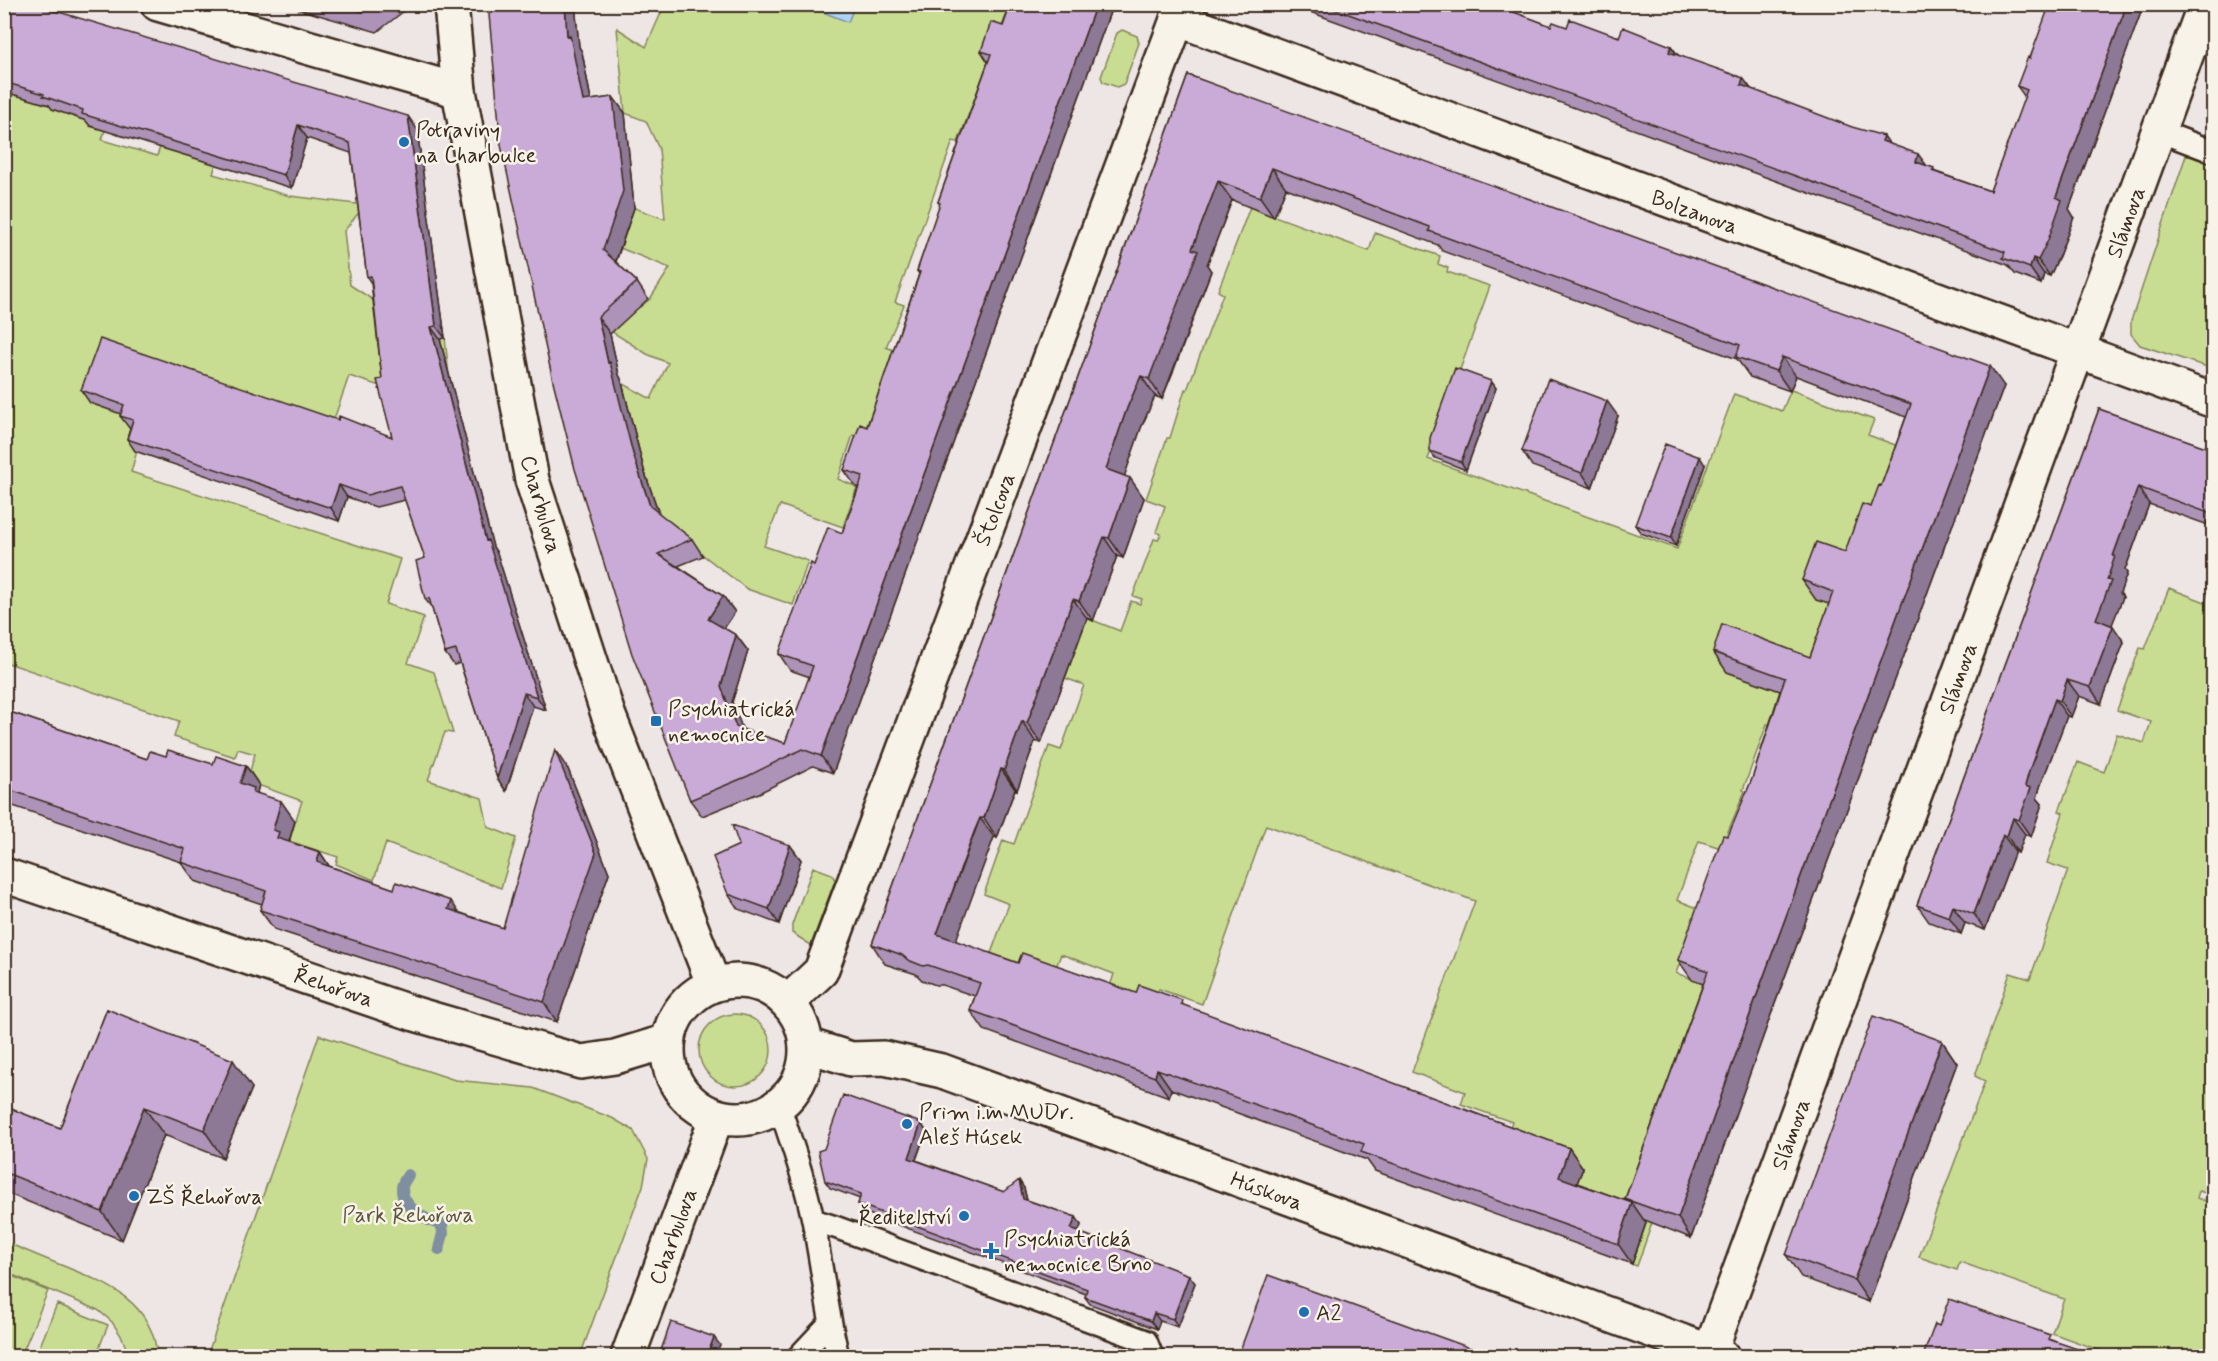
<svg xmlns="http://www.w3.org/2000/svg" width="2218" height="1361" font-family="Mynerve,sans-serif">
  <rect width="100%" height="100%" fill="#eee5e5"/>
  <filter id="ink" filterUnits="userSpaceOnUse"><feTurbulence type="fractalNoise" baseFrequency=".0167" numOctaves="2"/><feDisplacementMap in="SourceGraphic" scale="12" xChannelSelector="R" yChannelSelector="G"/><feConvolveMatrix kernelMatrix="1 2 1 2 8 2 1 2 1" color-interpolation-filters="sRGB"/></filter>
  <g filter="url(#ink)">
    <path fill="#c9dd92" stroke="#828458" stroke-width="1.5" d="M640,5h370l-52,137 -5,-1 -58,161 9,3 -18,42 23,9 -31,40 -16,42 -9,-3 -15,44 19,8 -14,40 -63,-22 -16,41 44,15 -15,44 -46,-16 -84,-65 -19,-54 -22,-87 29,16 17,-36 -21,-9 -38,-24 25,-24 6,1 10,-8 20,-31 -50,-20 12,-41 33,12 -6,-70 -13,-28 -21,-8 -8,-85 29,19 15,-34z
      M1122,30l15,6 2,7 -15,41 -7,3 -14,-5 -2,-5 16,-44z
      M5,84v8l41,12 2,-7 4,12 39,13 14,8 -3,10 55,16 3,-9 56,17 -3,10 77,22 75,9 -21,26 6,54 31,20 5,44 59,-11 4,38 -8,-31 -46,46 -46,-15 -18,52 -198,-10 9,15 -11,39 269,87 -14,45 38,13 -16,46 26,9 19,61 -8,-1 -17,48 54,18 6,29 28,11 -15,50 -115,-45 -12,37 -38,-16 2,-7 -49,-16 13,-40 -55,-20 8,-27 -17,-5 -3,8 -61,-20 5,-16 -174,-59z
      M2186,155l27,8v206l-73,-24 -9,-11v-13z
      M1250,207l119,44 6,-18 65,23 -2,8 10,4 -1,4 43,14 -62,173 249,90 57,-155 48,17 9,-21 83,30 -6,15 41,15 -62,161 -65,118 -15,-5 -24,66 2,1 -24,57 -22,-7 -22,59 23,9 -24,64 46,17 -70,233 -15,43 -5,-2 14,-41 -74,-27 -66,-57 6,-17 -51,-18 4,-12 -53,-20 63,-171 -209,-76 -64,179 -43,-15 -6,15 -45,-11 6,-19 -53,-20 -9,24 -66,-11 23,-63 -25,-10 19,-54 11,4 35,-98 12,4 23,-65 -19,-7 22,-60 33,13 11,-30 9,3 2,-5 -9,-3 21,-57 4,1 3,-6 -5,-2 9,-26 -19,-7 21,-61h3l15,-49 2,1 36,-96 -5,-3z
      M2213,580l1,616 -15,-5 -2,7 16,7v151h-52l-6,-2 -1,2h-39l-63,-23 12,-34 -104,-37 -3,8 -38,-13 66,-176 -10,-5 35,-103 20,6 38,-109 -21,-7 16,-50 -4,-2 19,-49 26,10 13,-38 27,9 7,-21 -34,-12 23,-62 5,1 24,-61 36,14z
      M813,867l19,7 3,6 -24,65 -19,-12v-8z
      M699 1050a36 36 0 1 1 72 0a36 36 0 1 1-72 0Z
      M319,1035l136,45 78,8 79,30 21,12 15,29 -5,27 -63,170h-373z
      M5,1242c20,8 40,17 61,25 42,17 87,35 91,89h-28l-7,-19 -10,-15 -14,-12 -93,-38z
      M5,1273l43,18 -27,65h-16z
      M57,1304l51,21 -12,31h-60z"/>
    <path fill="#add3f7" stroke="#7f8fa0" stroke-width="1.5" d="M805,5h50l-7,17z"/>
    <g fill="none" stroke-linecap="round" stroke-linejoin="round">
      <path stroke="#7f8fa0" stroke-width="12" d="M408,1175c-2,4 -6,8 -6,13 -1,19 25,33 40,37l1,8 -4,16"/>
      <g stroke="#3b2a1e" stroke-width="26">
        <path id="service" d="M2159,131l55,21
          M779,1105c13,39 26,76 34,115 9,46 14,92 25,136
          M813,1220l22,7 311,114 6,15
          M799,1356l31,-33"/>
      </g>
      <g stroke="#3b2a1e" stroke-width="38">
        <path id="minor" d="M158,4l301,87
          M1177,19l1037,382
          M4,875l411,139 166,48 34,-5 53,-16
          M788,1002l33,-31 362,-967
          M806,1045l45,14 33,-1 58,13 780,285
          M1710,1352l495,-1348"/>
      </g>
      <g stroke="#3b2a1e" stroke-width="38">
        <path id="tertiary" d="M451,4l8,87 73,389 76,234 105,269
          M668 1050a69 69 0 1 1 138 0a69 69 0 1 1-138 0Z
          M628,1356l89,-240"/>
      </g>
      <use href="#service" stroke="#f7f3e8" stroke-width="21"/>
      <use href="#minor" stroke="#f7f3e8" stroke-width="33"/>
      <use href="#tertiary" stroke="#f7f3e8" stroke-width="33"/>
    </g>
    <path fill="#ae93b9" stroke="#3b2a1e" stroke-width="1.5" fill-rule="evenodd" d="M4,4l413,125 28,209 -5,1 53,208 4,6 49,157 -13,-4 -27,85 -9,-13 -37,-115 -6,2 -9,-12 -13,-45 -7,-9v-41l-20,-58 -29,7 -29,-10 -8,24 -204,-70 -8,-12 3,-10 -10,-13 1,-2 -31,-11 -9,-13 257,30 54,17 -10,-58 -11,-96 -4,-6 -16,-124 -44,-15 -15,50 -202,-62 -4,-5 -34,-12 -3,-4 -44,-13z
      M281,4h122l1,7 -27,21z
      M488,4h87l4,43 3,5 9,48 22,-3 12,16 9,95 -18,54 21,20 11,17 -38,35 9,41 2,4 23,91 14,43 34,26 11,17 -25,10 45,30 12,16 -11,16 12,7 12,16 -16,51 10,27 43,14 25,-66 -20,-7 -11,-16 35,-89 28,-32 16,-45 -2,-1 -12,-17 23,-43 52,-153 -2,-3 23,-67 -2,-2 50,-140 -7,-11 22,-25 8,-22h102l-280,769 -20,-7 -54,27 -57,23 -12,-16z
      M1288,4h204l59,22 16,1 104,19 7,9 73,34 139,55 46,28 54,19 35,-94 -8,-11 13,-28 22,-54h92l-75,205 5,8 -15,39 -9,20 -6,-2 -3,10 -26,-10 -7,-9z
      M2214,74v24l-6,-8z
      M1188,75l816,311 -231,623 -82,229 -46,-18 1,3 -14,41 -257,-93 -8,-11 -196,-71 -2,8 -185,-67 -14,-20 5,-14 -33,-11h-6l-14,-5 -6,-6 -31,-10 -13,-20zM1286,188l152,57 4,6 295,108 13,18 40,14 6,-15 110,41 -25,69 -10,21 -26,45 -43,28 14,20 13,4 -19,53 -97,-5 14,20 53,19 -28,88 -74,181 14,20 11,4 -78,215 1,2 -49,-18 6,-15 -14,-20 -382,-141 -169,-44 -63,-22 33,-89 6,-15 3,1 18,-49 2,1 18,-49 6,2 46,-125 6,3 24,-65 6,2 21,-60 -20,-22 17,-48 14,-32 7,3 13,-32 36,-96 -4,-6 25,-65 42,17z
      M1491,381l5,7 -30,82 -31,-12 -5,-7z
      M2099,409l115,41v77l-65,-23 -24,66 2,3 -7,20 3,4 -12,28 13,17 -23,62 -22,-8 -8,21 -4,-1 -27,71 -3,11 5,6 -11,33 -6,-3 -7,19 -3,-2 -30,79 -20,-7 -4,11 -32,-12 -12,-17z
      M1618,416l-26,72 -60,-22 -10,-15z
      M1705,465l-29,81 -35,-13 -6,-8z
      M4,710l143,49 19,-3 47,8 33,2 13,19 -2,7 1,2 37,27 -6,21 31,10 9,14 174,62 65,-159 41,104 -52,149 -283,-93 -14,-19 2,-6 -67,-23 -14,-19 -177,-59z
      M790,845l11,15 -22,64 -41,-15 -10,-15z
      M107,1009l145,79 -29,70 -59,-23 -42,105 -118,-48v-86l56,22z
      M1942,1041l15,22 -88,239 -68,-25 -15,-22z
      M921,1123l5,8 -10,29 88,32 20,-4 3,12 49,17 5,8 -3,7 117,51 -17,44 -18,-6 -3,8 -67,-25 -5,-7 1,-3 -223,-82 -5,-8 2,-5 -30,-11 -5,-7z"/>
    <path fill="#8d7896" stroke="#3b2a1e" stroke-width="1.5" d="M399,4h4l1,7z
      M565,4h10l4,43 3,5 12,65 -11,-16 -16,-65z
      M1096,4h17l-280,769 -12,-17z
      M2127,4h17l-75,205 5,8 -15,39 -9,20 -12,-16 18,-63z
      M1671,46l11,16 -13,-10z
      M1743,78l12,16 -14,-9z
      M613,97l12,16 9,95 -20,58 -11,-16z
      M408,116l9,13 28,209 -9,-12z
      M298,125l9,13 -15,50 -8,-13z
      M1884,136l11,16 -13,-11z
      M1918,154l12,16 -14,-8z
      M1272,168l14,20 -12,29 -14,-20z
      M1218,181l14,19 -25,65 4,6 -49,128 -13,-20 43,-130z
      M2033,258l11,16 -3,10 -11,-16z
      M598,317l12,17 9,41 2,4 23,91 18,53 -12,-17 -17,-52 -25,-91z
      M431,327l9,12 53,208 4,6 49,157 -9,-13 -51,-156z
      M1782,357l14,19 -6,15 -14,-20z
      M1990,366l14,20 -231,623 -82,229 -13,-20 81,-229z
      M1141,376l14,20 -14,32 -21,61 -14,-20 21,-61z
      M1491,381l5,7 -30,82 -5,-8z
      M1607,401l11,15 -26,72 -10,-15z
      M1700,457l5,8 -29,81 -5,-8z
      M1130,478l14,20 -21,60 -14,-20z
      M339,485l8,12 -8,24 -8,-13z
      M2138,487l11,17 -24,66 2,3 -7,20 3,4 -15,38 -12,-16 17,-63z
      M1104,537l13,19 -24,65 -14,-20z
      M723,596l12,16 -16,24 -11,-17z
      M1073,599l14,19 -46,125 -14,-20z
      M2113,626l11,16 -23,62 -11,-17z
      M736,635l12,16 -16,51 16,41 -12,-16 -15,-41z
      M2067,680l12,16 -8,21 -11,-16z
      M524,693l9,13 -27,85 -9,-13z
      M2055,699l12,17 -27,71 -3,11 5,6 -11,33 -12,-17 6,-34 4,-15z
      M1022,721l13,20 -18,49 -13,-20z
      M555,750l13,19 41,104 -52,149 -13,-20z
      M246,766l13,19 -2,7 11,15 -28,-24z
      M1001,769l14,20 -18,49 -13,-20z
      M281,801l14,20 -7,24 -11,-7 -4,-8z
      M980,818l14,19 -43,117 -14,-20z
      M2013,818l12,16 -7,19 -11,-17z
      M2003,835l12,16 -30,79 -11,-16z
      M790,845l11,15 -22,64 -10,-15z
      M320,852l13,20 -16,-10z
      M451,901l13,19 -16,-11z
      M1953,906l12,17 -4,11 -12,-17z
      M1942,1041l15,22 -88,239 -15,-22z
      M233,1060l19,28 -29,70 -19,-28z
      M1157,1069l14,20 -2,8 -14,-20z
      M144,1107l20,28 -42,105 -20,-28z
      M921,1123l5,8 -12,34 -5,-7z
      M1569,1148l14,20 -11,28 -13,-19z
      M1019,1180l5,8 4,18 -5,-7z
      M1632,1203l14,20 -14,41 -14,-20z
      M1076,1217l5,8 -4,12 -6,-8z
      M1189,1275l6,8 -17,44 -5,-8z
      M1154,1313l6,8 -3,8 -6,-8z
      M714,1337l6,8 -5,11h-8z
      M1476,1350l5,6h-7z"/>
    <path fill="#caabd7" stroke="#3b2a1e" stroke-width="1.5" d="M4,4h28l376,112 28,210 -5,1 55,214 2,-1 49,157 -13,-4 -27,85 -41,-128 -11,3 -16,-55 -4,1 -9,-38 9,-3 -25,-72 -33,9 -28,-10 -8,23 -204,-69 6,-19 -13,-4 4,-11 -43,-15 19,-51 238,81 1,-4 53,21 -15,-57 5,-1 -11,-103 -4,1 -17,-134 -52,-18 -14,50 -202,-61 1,-4 -40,-14 1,-2 -40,-12z
      M336,4h37l-10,8z
      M488,4h77l2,32 3,-1 13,66 30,-4 10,94 -20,59 34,32 -39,35 10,46 2,-1 23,92 17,52 42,33 -34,15 65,42 -15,23 28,16 -15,51 15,41 49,16 28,-77 -34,-12 32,-91 3,2 14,-38 14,6 21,-57 -19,-6 16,-46 7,3 53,-155 -3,-1 23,-68 -2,-1 53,-148 -10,-3 10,-29 12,4 8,-22h85l-275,752 -19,-7 -54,27 -58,24 -58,-146 -57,-185 -22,-88 -52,-236z
      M1321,4h171l59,22 2,-4 14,5 3,-8 49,18 4,-10 48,19 -2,6 74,26 -2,7 111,42 32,9 -2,5 36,13 -2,8 18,6 -2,3 58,20 37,-101 -10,-4 11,-29 2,1 18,-49 2,1 2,-6h75l-71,193 6,3 -14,40 -10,20 -5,-2 -3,10 -27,-10 2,-6z
      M2214,74v18l-6,-2z
      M1188,75l802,291 -231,623 -81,229 -53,-19 83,-228 -30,-11 45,-125 5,1 24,-57 33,-101 -72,-26 9,-28 88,33 23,-65 -31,-12 14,-38 29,10 17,-48 9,3 8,-22 2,1 30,-82 -129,-47 -6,14 -40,-14 4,-12 -311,-114 1,-4 -158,-59 -12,29 -42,-16 -26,68 6,2 -37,96 -12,32 -8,-3 -14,32 -21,61 24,9 -21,60 -5,-1 -25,64 -6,-2 -46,124 -5,-2 -18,49 -3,-1 -17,49h-4l-6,14 -37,102 81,29 4,-10 114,40 3,-8 43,15 -1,4 388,144 -10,29 73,26 -14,41 -257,-92 3,-8 -207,-75 -2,8 -185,-67 10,-27 -52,-18 -5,1 -15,-6 -6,-5 -30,-11z
      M1455,368l36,13 -30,81 -31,-11v-13z
      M1548,379l59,22 -25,72 -60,-22z
      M2099,409l115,41v65l-76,-28 -25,69h2l-8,24 4,1 -15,38 17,7 -23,61 -23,-7 -7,21 -5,-2 -26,72 -4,15 6,2 -12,32 -6,-2 -6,18 -4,-1 -29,79 -21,-8 -4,11 -32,-12z
      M1665,444l35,13 -29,81 -36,-13z
      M4,710l143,49 3,-8 16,5 2,-6 45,14 3,-8 30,10 -6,17 14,5 -1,4 28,9 -8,29 6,2 -2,6 43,14 -3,10 77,27 2,-7 55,19 -3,8 55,19 52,-178 41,103 -52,149 -284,-92 6,-19 -85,-29 4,-13 -181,-61z
      M732,825l58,20 -21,64 -41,-15 -15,-37 26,-12z
      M107,1009l126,51 -29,70 -60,-23 -42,105 -98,-40v-66l56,22z
      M1873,1016l69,25 -88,239 -68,-25z
      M843,1095l78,28 -12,35 95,34 15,-12 4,19 53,18 -5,12 118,46 -16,44 -19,-6 -3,8 -66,-24 2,-8 -229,-85 3,-10 -36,-13 -7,-30 6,-2z
      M1268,1275l208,75 -2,6h-236z
      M1949,1299l101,36 -2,4 50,17h-175l12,-32 4,2z
      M671,1322l43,15 -7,19h-48z
      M2137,1352l13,4h-15z"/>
  </g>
  <g fill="#1f6fb2" stroke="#f7f3e8" stroke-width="2">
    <circle cx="404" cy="142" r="6"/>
    <rect x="650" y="715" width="12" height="12" rx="3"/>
    <circle cx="907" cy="1124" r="6"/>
    <circle cx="134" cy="1196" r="6"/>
    <circle cx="964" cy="1216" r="6"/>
    <path d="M988 1242h6v6h6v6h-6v6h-6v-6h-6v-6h6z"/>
    <circle cx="1304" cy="1312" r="6"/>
  </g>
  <g text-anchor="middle" stroke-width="5" stroke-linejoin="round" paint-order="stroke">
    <g font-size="22" fill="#3b2a1e" stroke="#f7f3e8" text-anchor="start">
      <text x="416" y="137">Potraviny<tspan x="416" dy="25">na Charbulce</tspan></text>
      <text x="668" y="716">Psychiatrická<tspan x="668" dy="25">nemocnice</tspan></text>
      <text x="919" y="1119">Prim i.m MUDr.<tspan x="919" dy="25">Aleš Húsek</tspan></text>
      <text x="146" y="1204">ZŠ Řehořova</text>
      <text x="952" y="1224" text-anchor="end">Ředitelství</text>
      <text x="1004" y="1246">Psychiatrická<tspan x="1004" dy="25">nemocnice Brno</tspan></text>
      <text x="1316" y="1320">A2</text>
    </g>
    <g font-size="22" fill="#3b2a1e" stroke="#f7f3e8">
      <text transform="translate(1695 211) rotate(20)" y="8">Bolzanova</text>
      <text transform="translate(2125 222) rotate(-70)" y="8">Slámova</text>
      <text transform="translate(542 504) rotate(74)" y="8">Charbulova</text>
      <text transform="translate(994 509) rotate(-69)" y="8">Štolcova</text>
      <text transform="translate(1957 678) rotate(-70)" y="8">Slámova</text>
      <text transform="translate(334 986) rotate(19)" y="8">Řehořova</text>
      <text transform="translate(1790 1134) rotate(-70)" y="8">Slámova</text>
      <text transform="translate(1267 1190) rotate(20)" y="8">Húskova</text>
      <text transform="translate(672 1236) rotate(-70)" y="8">Charbulova</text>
    </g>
    <g font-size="22" fill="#5e573b" stroke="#f7f3e8">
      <text x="408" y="1222">Park Řehořova</text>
    </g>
  </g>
  <rect width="2218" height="1361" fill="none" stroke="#f7f3e8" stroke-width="24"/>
  <rect x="12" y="12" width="2194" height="1337" fill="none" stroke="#3b2a1e" stroke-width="2" filter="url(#ink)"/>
</svg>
